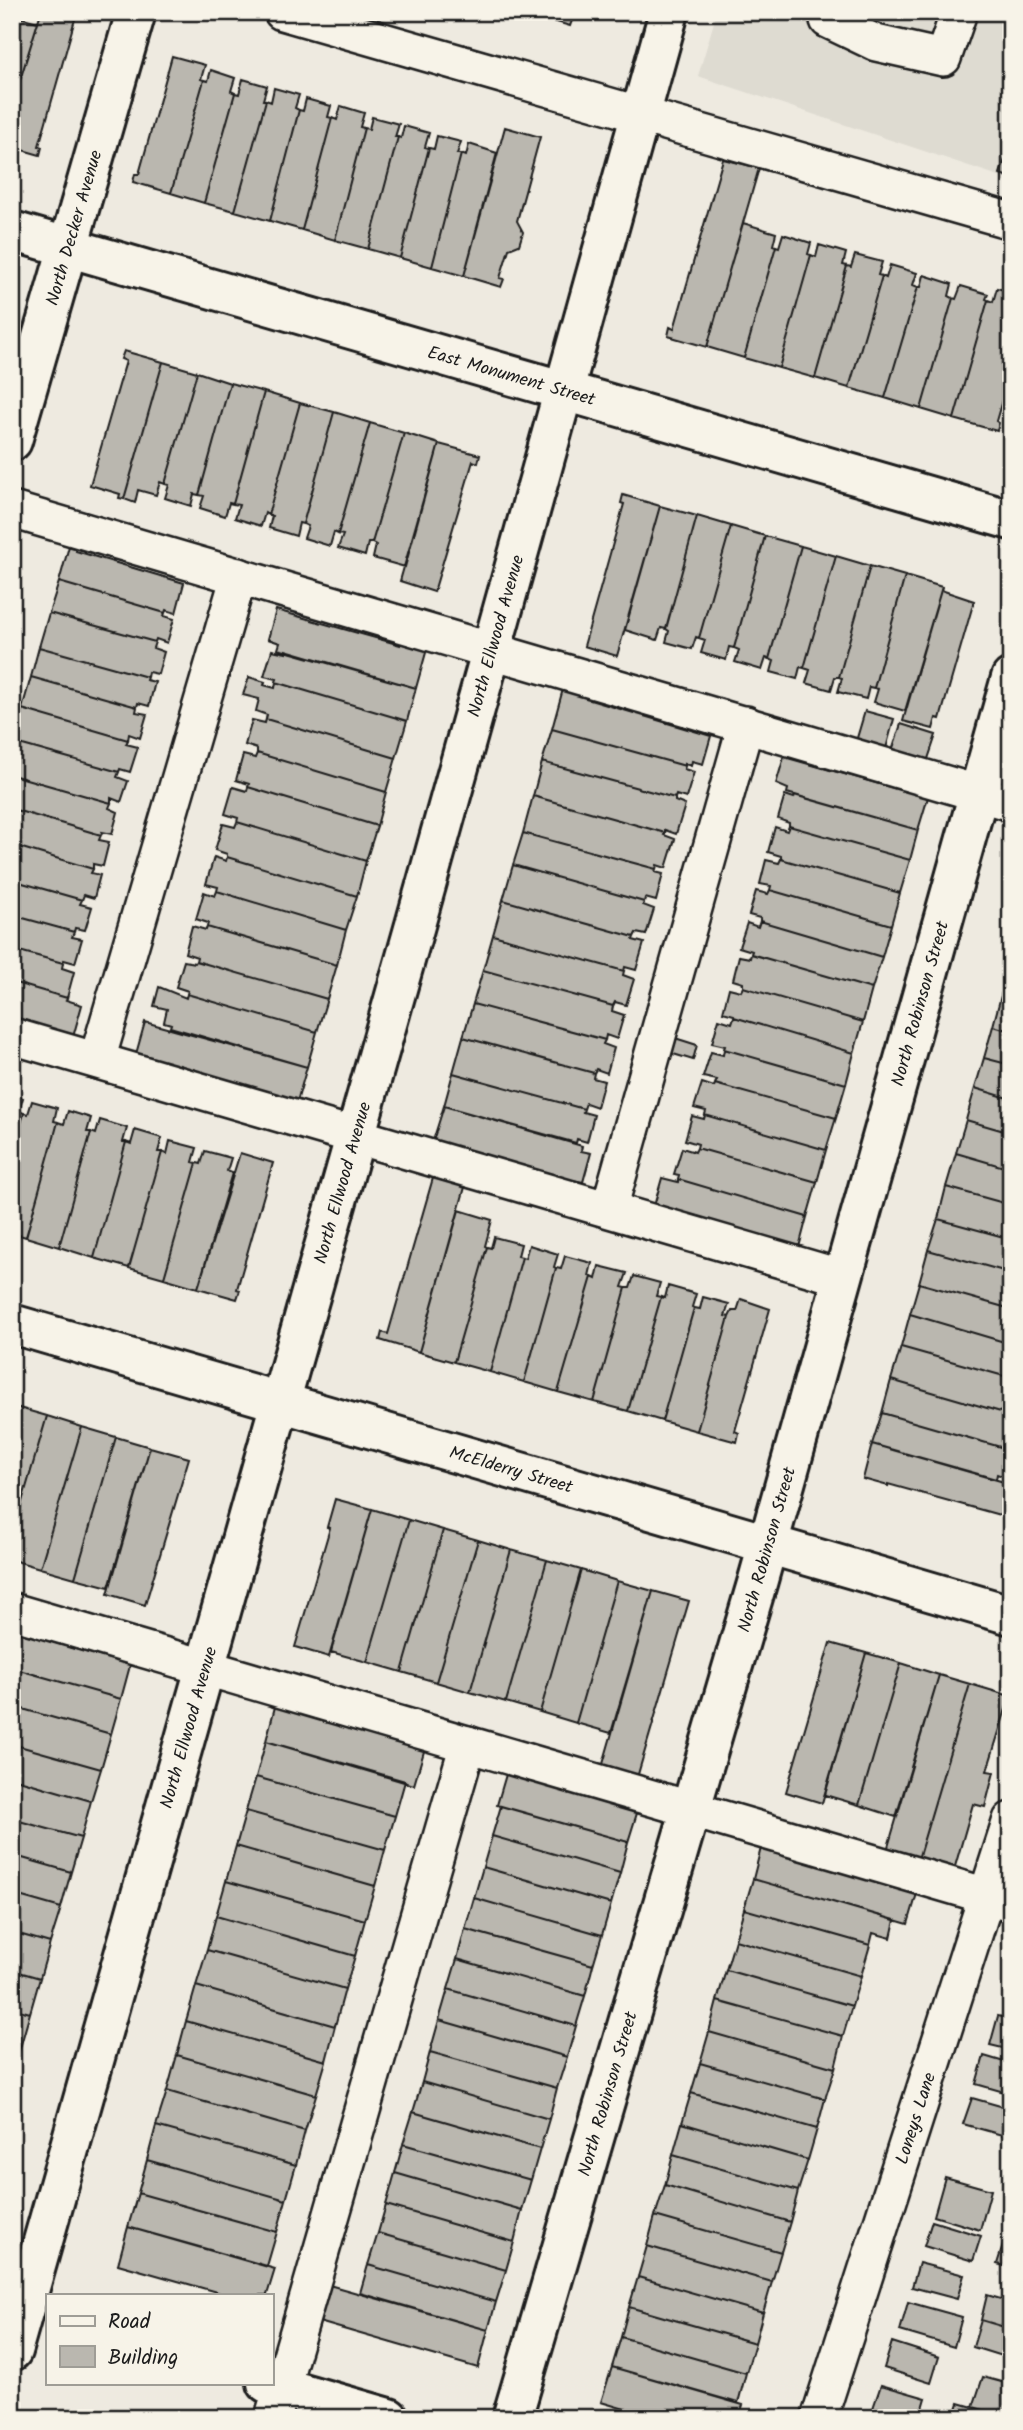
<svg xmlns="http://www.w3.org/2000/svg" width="1023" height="2430" font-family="Kalam,sans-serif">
  <rect width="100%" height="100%" fill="#eeeae0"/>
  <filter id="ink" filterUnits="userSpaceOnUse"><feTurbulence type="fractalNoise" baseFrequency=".0143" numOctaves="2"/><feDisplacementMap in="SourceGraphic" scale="14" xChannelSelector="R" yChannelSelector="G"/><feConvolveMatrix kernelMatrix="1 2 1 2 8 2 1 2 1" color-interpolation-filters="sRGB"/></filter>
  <g filter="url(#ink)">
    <path fill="#dedbd1" d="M717,12h294v168l-313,-104z"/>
    <path fill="#bab7af" stroke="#1c1c1c" stroke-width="2" d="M41,12h36l-38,134 3,1 -2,8 -28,-8v-41z
      M523,12h52l-5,14z
      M12,15l26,7 -26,84z
      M172,56l33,9 -4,14 3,1 -33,113 -38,-11 2,-8h4z
      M211,70l24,8 -4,13 4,2 -31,110 -33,-10 33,-113 4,1z
      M243,79l24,7 -4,14h3l-31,111 -31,-8 31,-110 4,1z
      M274,88l25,7 -4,13 4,2 -29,111 -35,-10 31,-111 5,2z
      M306,99l25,7 -3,11 4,1 -30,112 -32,-9 29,-111 4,1z
      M341,106l23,7 -4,14 4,1 -29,112 -33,-10 30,-112 5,2z
      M372,117l27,7 -4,13h3l-30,112 -33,-9 29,-112 5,1z
      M404,126l25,7 -4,14 4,1 -29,110 -32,-9 30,-112 3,1z
      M505,127l35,10 -23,84 6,11 -4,13 -10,4 -9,29 4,1 -3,8 -37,-11z
      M437,136l24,6 -4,12h4l-29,113 -32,-9 29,-110 5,1z
      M1011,142v36l-11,-4z
      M469,144l28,9 -33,123 -32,-9 29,-113 5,2z
      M723,159l36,9 -52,179 -39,-11 2,-9 4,2z
      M743,223l33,10 -3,12 3,1 -32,112 -37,-11z
      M783,234l28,9 -3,11 3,1 -32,113 -35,-10 32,-112 3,1z
      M819,245l27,8 -3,12 4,1 -32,112 -36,-10 32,-113 5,2z
      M855,255l27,7 -4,13 4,1 -33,112 -34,-10 32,-112 4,1z
      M890,265l27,8 -4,12 5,2 -33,111 -36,-10 33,-112 4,2z
      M924,275l28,9 -3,12 4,2 -32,111 -36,-11 33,-111h3z
      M961,286l27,8 -2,5 2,1 -34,119 -33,-10 32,-111 3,1z
      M997,288l14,4v77l-15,52 3,2 -2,8 -43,-12 34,-119 5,2z
      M124,351l39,11 -39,137 -5,-1 1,-4 -30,-9 36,-124 -5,-2z
      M163,362l34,10 -32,112 -5,-2 -4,13 -18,-5 -3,13 -11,-4z
      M197,372l33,11 -31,112 -5,-1 -3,12 -26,-8 4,-13 -4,-1z
      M230,383l34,9 -31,112 -4,-1 -4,13 -25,-8 4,-12 -5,-1z
      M264,392l36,11 -32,112 -3,-2 -4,13 -26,-8 4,-13 -6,-1z
      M300,403l34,9 -31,112 -4,-1 -3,13 -27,-8 3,-12 -4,-1z
      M334,412l36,11 -32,111 -4,-2 -4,14 -26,-8 4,-12 -5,-2z
      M370,423l34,10 -32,110h-4l-3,13 -27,-8 5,-13 -5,-1z
      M404,433l35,11 -34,123 -32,-9 3,-13 -4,-2z
      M439,444l41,11 -2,8 -5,-2 -39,131 -34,-11z
      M623,495l37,11 -43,150 -33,-10 40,-142 -3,-1z
      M660,506l37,10 -31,113 -5,-1 -4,12 -32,-10z
      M697,516l34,10 -32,112 -3,-1 -4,12 -26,-7 3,-11 -3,-2z
      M731,526l34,10 -31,112 -5,-1 -3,13 -25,-7 4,-13 -6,-2z
      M765,536l36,10 -32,113 -3,-1 -4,12 -27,-8 4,-12 -5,-2z
      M69,546l8,1 -1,4 108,32 -8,30 -10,-3 -1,3 -106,-31z
      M801,546l35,10 -32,112 -4,-1 -3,12 -26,-7 3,-11 -5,-2z
      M836,556l34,10 -31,111h-4l-4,13 -25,-7 4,-13 -6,-2z
      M870,566l35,10 -31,112 -5,-1 -3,12 -28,-7 4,-14 -3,-1z
      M905,576l37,11 -37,124 -31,-9 4,-13 -4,-1z
      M59,582l106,31 -1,3 10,3 -7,24 -11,-4 -1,3 -106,-29z
      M941,590l33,11 -34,118 -4,-1 -3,11 -30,-8z
      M276,610l124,35v-3l27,7 -11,39 -138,-39 2,-6 -12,-4z
      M49,613l106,29 -2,6 11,4 -6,22 -10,-2 -1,5 -108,-30z
      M39,647l108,30 -1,3 9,2 -6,24 -11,-3 -1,4 -106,-30z
      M272,650l14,3v-3l130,38 -9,33 -131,-39 1,-3 -13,-3z
      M31,677l106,30 -1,5 11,2 -7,24 -11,-4 -1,6 -106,-31z
      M249,677l16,5 -1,3 11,3 1,-6 131,39 -11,37 -130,-39 1,-4 -11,-4 3,-12 -16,-4z
      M563,689l27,8v3l121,36 -8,28 -11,-3 -1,5 -6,-2v2l-133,-37z
      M22,709l106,31 -2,4 12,3 -8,25 -10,-3 -1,3 -107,-30z
      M865,711l29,8 -10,37 -30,-8z
      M266,719l130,39 -10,34 -129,-39v-4l-12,-4 7,-25 13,3z
      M901,724l35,11 -11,33 -35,-11z
      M552,729l133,37 -1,3 10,3 -8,26 -10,-3 -1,3 -133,-36z
      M12,742l107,30 -2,5 11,4 -7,21 -10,-4v5l-99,-28z
      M257,753l129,39 -9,34 -129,-39 1,-3 -13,-4 7,-25 12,3z
      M784,757l117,33 2,-4 26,8 -11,36 -131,-37 1,-4 -12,-5z
      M542,762l133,36v3l10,4 -9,29 -11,-4v3l-132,-37z
      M12,775l99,28 -2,5 9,4 -6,22 -10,-2 -1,3 -89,-26z
      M233,787l14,4 1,-4 129,39 -11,35 -129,-39 1,-4 -13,-4z
      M785,795l9,3 1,-3 123,35 -8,30 -121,-34v-3l-11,-4z
      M533,796l132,37 -1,2 11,4 -9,29 -9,-3 -1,4 -133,-36z
      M12,809l89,26 -2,5 10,2 -6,24 -10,-2v5l-81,-24z
      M237,822l129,39 -9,35 -130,-39v-3l-12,-4 8,-26 12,3z
      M789,826l121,34 -10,33 -119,-34v-3l-13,-4 7,-25 12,4z
      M523,833l133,36 -1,3 8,2 -7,27 -11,-3 -1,4 -131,-37z
      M12,845l81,24 -2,4 9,2 -6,23 -10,-3 -2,5 -70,-20z
      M214,857l12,4 1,-4 130,39 -11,34 -129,-39 1,-4 -12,-3z
      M781,859l119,34 -9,32 -121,-35 1,-4 -11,-2 6,-24 13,3z
      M513,865l131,37 -1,3 11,4 -8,26 -10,-2 -2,4 -131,-37z
      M12,880l70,20 -2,4 12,3 -7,23 -10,-2 -1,4 -62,-17z
      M770,890l121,35 -9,32 -122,-36v-3l-11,-3 7,-24 12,3z
      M217,891l129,39 -9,35 -130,-38 1,-4 -12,-4 8,-27 11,4z
      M503,900l131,37 -1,3 11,3 -8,27 -11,-3 -1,4 -131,-36z
      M12,915l62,17 -2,5 10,2 -7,24 -11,-3 -1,3 -51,-14z
      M760,921l122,36 -10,32 -121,-35 1,-3 -13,-4 8,-24 11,4z
      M192,926l14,4 1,-3 130,38 -10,34 -131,-38 1,-4 -12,-4z
      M493,935l131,36 -1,4 11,4 -8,26 -11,-3 -2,4 -130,-36z
      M12,949l51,14 -1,5 12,4 -7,26 -55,-16z
      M751,954l121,35 -9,33 -120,-35v-4l-10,-3 6,-24 11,2z
      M184,961l11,2 1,-2 131,38 -10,33 -130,-38 1,-3 -12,-4z
      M1011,964v31l-9,-3z
      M483,970l130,36 -1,5 12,4 -7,24 -11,-4 -1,5 -132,-36z
      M12,982l55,16 -1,2 16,5 -9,32 -61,-18z
      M159,987l27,11 1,-4 130,38 -10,35 -137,-40 1,-3 -7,-2 3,-13 -13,-3z
      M743,987l120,35 -9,31 -120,-36v-2l-11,-3 6,-24 12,3z
      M1002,992l9,3v36l-18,-5z
      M473,1004l132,36 -2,4 11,4 -7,25 -11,-4 -2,4 -131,-36z
      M734,1017l120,36 -8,31 -122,-35 1,-3 -13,-3 7,-24 13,4z
      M145,1022l162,45 -11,38 -160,-51z
      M993,1026l18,5v34l-27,-7z
      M463,1037l131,36 -1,5 11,3 -7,26 -11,-4 -2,6 -131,-36z
      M675,1038l22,7 -4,15 -23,-7z
      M724,1049l122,35 -10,34 -121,-34 2,-4 -14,-3 8,-25 12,3z
      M984,1058l27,7v34l-36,-11z
      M453,1073l131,36 -1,3 11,3 -7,27 -10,-3 -1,4 -132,-37z
      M702,1083l12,4 1,-3 121,34 -10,32 -121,-35 1,-4 -12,-3z
      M975,1088l36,11v34l-45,-13z
      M12,1095l11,3 -4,13 5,2 -12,40z
      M32,1101l25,7 -3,13 4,1 -32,115 -14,-4v-80l12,-40 4,1z
      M444,1106l138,40 -1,5 10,2 -8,29 -11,-2v1l-140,-37z
      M68,1111l23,7 -4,14h4l-32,115 -33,-10 32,-115 6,2z
      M705,1115l121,35 -9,32 -120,-34 1,-4 -13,-4 7,-24 12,3z
      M100,1120l27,8 -4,14h3l-32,116 -35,-11 32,-115 5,2z
      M966,1120l45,13v36l-55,-16z
      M135,1130l27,8 -4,14h4l-33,116 -35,-10 32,-116 5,2z
      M170,1141l27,7 -4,14 4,1 -33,115 -35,-10 33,-116 5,2z
      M682,1148l13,4 2,-4 120,34 -10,35 -129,-38 1,-4 -5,-1z
      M205,1151l26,7 -4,13 5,2 -34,115 -34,-10 33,-115 4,1z
      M240,1153l33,10 -36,126 3,1 -3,9 -39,-11z
      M956,1153l55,16v36l-65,-18z
      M435,1171l32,9 -48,172 -39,-12 2,-8 6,2z
      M662,1178l16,4v-3l129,38 -9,34 -144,-45z
      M946,1187l65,18v34l-73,-20z
      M459,1210l33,10 -7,26 2,1 -33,115 -35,-10z
      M938,1219l73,20v34l-83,-23z
      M494,1237l27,7 -3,12 4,1 -32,115 -36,-10 33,-115 4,1z
      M529,1245l29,9 -4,13 2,1 -32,114 -34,-10 32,-115 3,1z
      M928,1250l83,23v36l-92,-26z
      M565,1256l27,7 -3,13 3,1 -34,115 -34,-10 32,-114 5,1z
      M599,1266l28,7 -5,14 4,1 -32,114 -36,-10 34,-115 4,2z
      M634,1276l26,7 -4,13 5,1 -33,114 -34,-9 32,-114h4z
      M919,1283l92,26v35l-101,-30z
      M668,1286l28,8 -4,13 2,1 -32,113 -34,-10 33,-114 4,1z
      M703,1297l26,7 -4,12 4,1 -32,114 -35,-10 32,-113 6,1z
      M741,1299l29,10 -35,122 4,2 -2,9 -40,-11 32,-114 3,-6h5z
      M910,1314l101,30v34l-110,-31z
      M901,1347l110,31v37l-120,-35z
      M891,1380l120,35v29l-5,-1 -2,5 -122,-35z
      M12,1406l35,10 -35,120z
      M882,1413l122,35v2l7,2 -3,26 -11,-4 -1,5 -124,-35z
      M47,1416l35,11 -42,141 -28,-8v-24z
      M82,1427l34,10 -41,141 -35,-10z
      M116,1437l34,10 -41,140 -34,-9z
      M872,1444l132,38 -1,2 8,2v19l-4,12 -119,-33v2l-25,-7z
      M150,1447l39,11 -44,147 -37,-11z
      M335,1499l37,10 -43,148 -34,-10 35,-119 -3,-1z
      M372,1509l37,11 -42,142 -36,-10z
      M409,1520l34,10 -41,142 -35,-10z
      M443,1530l35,10 -42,142 -34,-10z
      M478,1540l33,10 -41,142 -34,-10z
      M511,1550l36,10 -41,142 -36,-10z
      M547,1560l34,10 -41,142 -34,-10z
      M581,1570l36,11 -41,142 -36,-11z
      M617,1581l36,10 -42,142 -35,-10z
      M653,1591l36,10 -53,180 -35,-10z
      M12,1630l101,30 1,-3 17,5 -10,37 -109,-31z
      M830,1643l36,10 -44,150 -36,-11z
      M866,1653l35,10 -42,142 -34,-10z
      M901,1663l38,12 -43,142 -37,-12z
      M12,1668l109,31 -10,35 -99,-28z
      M939,1675l31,9 -54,182 -31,-9z
      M970,1684l40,12 -23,75 7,1 -9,35 -12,-3 -21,73 -36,-11z
      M276,1703l149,45 -11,37 -148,-44z
      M12,1706l99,28 -10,35 -89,-25z
      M266,1741l139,40 -10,35 -139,-39z
      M12,1744l89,25 -10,32 -79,-23z
      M507,1771l131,39 -10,32 -131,-37z
      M256,1777l139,39 -10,34 -139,-39z
      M12,1778l79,23 -10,37 -69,-19z
      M501,1806l127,36 -8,31 -128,-37z
      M246,1811l139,39 -10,36 -139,-40z
      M12,1819l69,19 -10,34 -59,-17z
      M492,1836l128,37 -9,31 -128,-37z
      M762,1844l156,46 -10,34 -155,-45z
      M236,1846l139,40 -10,34 -139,-39z
      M12,1855l59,17 -10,36 -49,-14z
      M483,1867l128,37 -9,31 -128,-37z
      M753,1879l142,41 -4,18 -18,-5 -3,12 -126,-36z
      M226,1881l139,39 -10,36 -139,-40z
      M12,1894l49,14 -11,35 -38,-11z
      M474,1898l128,37 -9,30 -128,-36z
      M744,1909l126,36 -9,31 -126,-36z
      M216,1916l139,40 -10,33 -138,-39z
      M465,1929l128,36 -8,31 -128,-37z
      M12,1932l38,11 -10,35 -28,-8z
      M735,1940l126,36 -9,30 -126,-36z
      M207,1950l138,39 -10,37 -139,-40z
      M457,1959l128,37 -9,30 -128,-37z
      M12,1970l28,8 -10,35 -18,-5z
      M726,1970l126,36 -9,30 -126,-35z
      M196,1986l139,40 -9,35 -140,-40z
      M448,1989l128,37 -9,31 -128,-37z
      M717,2001l126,35 -8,32 -126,-36z
      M12,2008l18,5 -10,35 -8,-2z
      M998,2016l13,3v31l-21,-5z
      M439,2020l128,37 -10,31 -127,-36z
      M186,2021l140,40 -10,34 -139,-40z
      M709,2032l126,36 -10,31 -125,-36z
      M12,2046l8,2 -8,27z
      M430,2052l127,36 -8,31 -127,-37z
      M177,2055l139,40 -11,36 -138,-40z
      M984,2056l27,8v30l-35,-10z
      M700,2063l125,36 -8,30 -126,-36z
      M422,2082l127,37 -9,30 -127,-37z
      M167,2091l138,40 -9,34 -140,-39z
      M691,2093l126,36 -9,31 -126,-37z
      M972,2098l39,11 -2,28 -46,-13z
      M413,2112l127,37 -9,31 -128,-36z
      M682,2123l126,37 -10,31 -125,-36z
      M156,2126l140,39 -10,35 -139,-40z
      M403,2144l128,36 -9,30 -127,-37z
      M673,2155l125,36 -8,31 -125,-37z
      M147,2160l139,40 -9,32 -139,-39z
      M395,2173l127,37 -8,32 -128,-37z
      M945,2177l46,13 -11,40 -46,-14z
      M665,2185l125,37 -9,30 -126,-36z
      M138,2193l139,39 -10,34 -139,-39z
      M386,2205l128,37 -8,28 -128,-37z
      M655,2216l126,36 -9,30 -125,-36z
      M932,2221l49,15 -8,25 -49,-15z
      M128,2227l147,42 -8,26h-40l-109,-31z
      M378,2233l128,37 -10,32 -128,-37z
      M1006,2236l5,1v31l-14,-4z
      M647,2246l125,36 -9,31 -125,-36z
      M919,2263l45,12 -7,24 -45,-12z
      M368,2265l128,37 -8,28 -128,-37z
      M638,2277l125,36 -8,30 -126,-36z
      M329,2285l159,45 -10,38 -159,-46z
      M987,2295l24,7v27l-30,-9z
      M908,2302l54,15 -8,30 -54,-16z
      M629,2307l126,36 -9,30 -125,-36z
      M981,2320l30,9v30l-38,-12z
      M621,2337l125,36 -8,30 -126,-36z
      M892,2342l47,15 -8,26 -47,-15z
      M612,2367l131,38 -4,13h-84l-54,-16z
      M1008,2373l3,1v44l-38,-11 10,-30 22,6z
      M881,2385l45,13 -6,20h-26l-22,-7z
      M959,2403l14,4 36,11h-55z
      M74,2412l19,6h-20z"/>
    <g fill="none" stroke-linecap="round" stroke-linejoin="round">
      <g stroke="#1c1c1c" stroke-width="40">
        <g id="service">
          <path d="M282,12l729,209"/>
          <path d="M829,12l-1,8 48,23 67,15 16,-46"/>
          <path d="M12,510l999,293"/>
          <path d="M12,1036l831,242"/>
          <path d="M97,1060l142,-484"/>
          <path d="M609,1209l137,-485"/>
          <path d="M12,1611l999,292"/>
          <path d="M273,2418l195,-674"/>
          <path id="s1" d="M819,2418l192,-598"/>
        </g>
      </g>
      <g stroke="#1c1c1c" stroke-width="44">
        <g id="minor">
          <path id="s2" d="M12,441l124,-429"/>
          <path id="s3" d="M12,1324l999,291"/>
          <path id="s4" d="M12,2351l403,-1426 254,-913"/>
          <path d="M267,2383l122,35"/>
          <path id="s5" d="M512,2418l246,-838 253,-902"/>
        </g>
      </g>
      <g stroke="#1c1c1c" stroke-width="44">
        <g id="primary">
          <path id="s6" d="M12,231l999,289"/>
        </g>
      </g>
      <use href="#service" stroke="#f7f3e8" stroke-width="35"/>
      <use href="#minor" stroke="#f7f3e8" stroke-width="38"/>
      <use href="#primary" stroke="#f7f3e8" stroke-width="38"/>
    </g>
  </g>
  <g text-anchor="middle" stroke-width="5" stroke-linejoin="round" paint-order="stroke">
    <g font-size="18" fill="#1c1c1c" stroke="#f7f3e8">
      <text dy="6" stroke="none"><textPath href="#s2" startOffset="222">North Decker Avenue</textPath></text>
      <text dy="6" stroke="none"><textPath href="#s6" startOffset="520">East Monument Street</textPath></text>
      <text dy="6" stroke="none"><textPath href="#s4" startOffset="1782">North Ellwood Avenue</textPath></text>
      <text dy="6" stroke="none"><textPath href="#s5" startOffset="1472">North Robinson Street</textPath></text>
      <text dy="6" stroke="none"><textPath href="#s4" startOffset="1214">North Ellwood Avenue</textPath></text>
      <text dy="6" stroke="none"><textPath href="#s3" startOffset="520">McElderry Street</textPath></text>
      <text dy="6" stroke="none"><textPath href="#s5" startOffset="905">North Robinson Street</textPath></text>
      <text dy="6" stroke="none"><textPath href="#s4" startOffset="648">North Ellwood Avenue</textPath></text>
      <text dy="6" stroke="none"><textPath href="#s5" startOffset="338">North Robinson Street</textPath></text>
      <text dy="6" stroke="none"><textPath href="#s1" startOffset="315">Loneys Lane</textPath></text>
    </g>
  </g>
  <rect width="1023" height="2430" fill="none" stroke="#f7f3e8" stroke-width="42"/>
  <rect x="21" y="21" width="981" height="2388" fill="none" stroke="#1c1c1c" stroke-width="2.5" filter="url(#ink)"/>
  <rect x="46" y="2294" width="228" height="91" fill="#f7f3e8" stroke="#9f9d96" stroke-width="2"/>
  <rect x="60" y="2316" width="35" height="10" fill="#f7f3e8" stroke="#9f9d96" stroke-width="2"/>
  <text x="108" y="2328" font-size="21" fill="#1c1c1c">Road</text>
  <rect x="60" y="2346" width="35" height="21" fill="#bab7af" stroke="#9f9d96" stroke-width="2"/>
  <text x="108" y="2364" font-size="21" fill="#1c1c1c">Building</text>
</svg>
